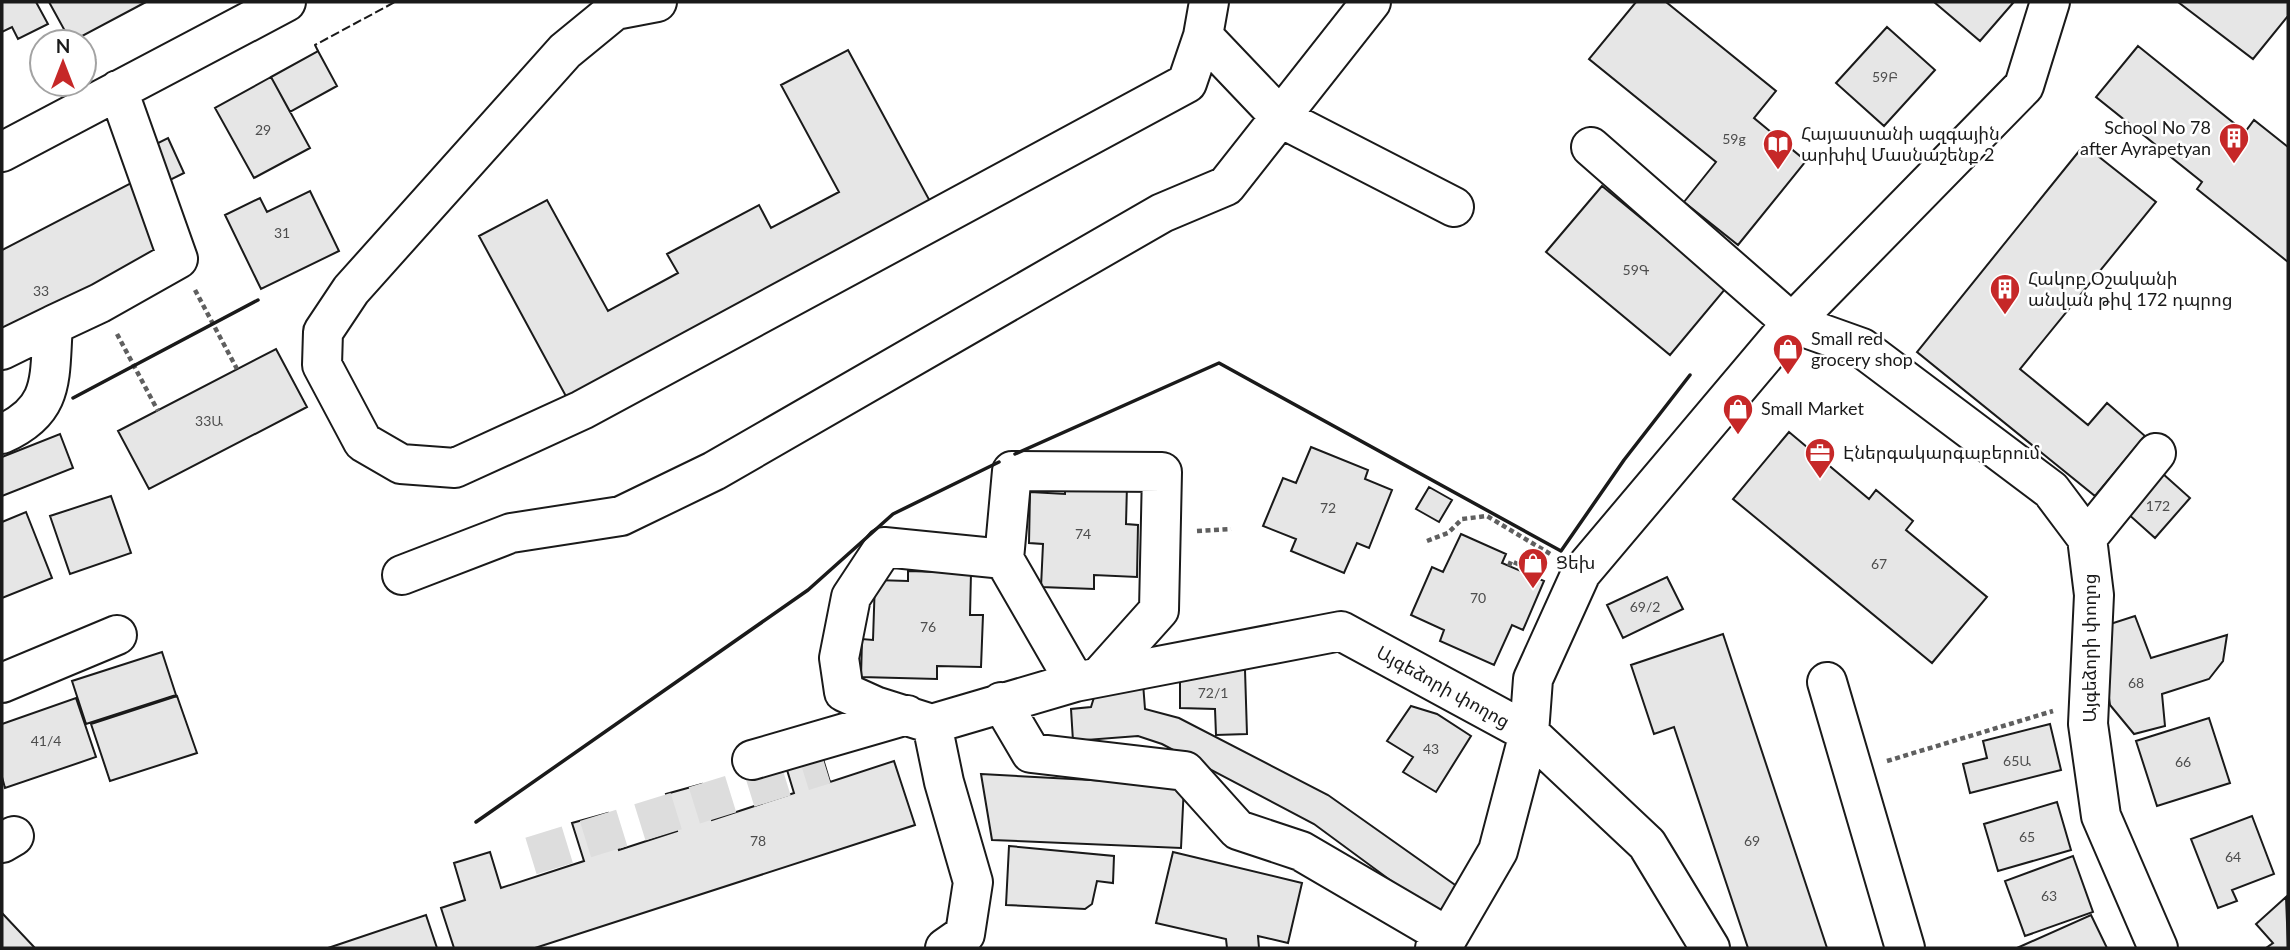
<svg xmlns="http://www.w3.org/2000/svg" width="2290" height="950" font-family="Lato,'Noto Sans Armenian',sans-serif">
  <rect width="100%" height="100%" fill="#fff"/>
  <path fill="#e6e6e6" stroke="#1a1a1a" stroke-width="2" d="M2,2h34l12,22 -30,15 -6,-12 -10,5z
    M49,2h97l-75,40z
    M1636,2h30l110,89 -22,27 52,43 -68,84 -54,-43 32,-40 -127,-103z
    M1934,2h77l2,1 -33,38z
    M2178,2h110v14l-35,43z
    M1887,27l48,43 -51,56 -48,-43z
    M2138,46l107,86 9,-12 34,27v115l-91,-73 5,-7 -106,-85z
    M848,50l84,155 -364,195 -89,-164 68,-36 61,111 70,-38 -11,-19 92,-49 12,23 68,-36 -58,-107z
    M318,51l19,35 -47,26 -19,-35z
    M271,77l39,71 -56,30 -39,-70z
    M168,138l16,35 -18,9 -16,-35z
    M2084,145l72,57 -136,167 68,56 19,-22 38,33 -50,60 -178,-144z
    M133,182l34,65 -165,85v-82z
    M1602,186l124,102 -56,67 -124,-103z
    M310,191l29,60 -78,38 -36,-74 35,-17 7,14z
    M276,349l31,58 -158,82 -31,-58z
    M1789,432l80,67 7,-9 37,31 -7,9 81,67 -55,66 -199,-164z
    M60,434l13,34 -71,28v-39z
    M1311,447l57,23 -3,9 27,11 -23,58 -12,-5 -13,30 -53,-22 5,-12 -33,-13 20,-48 13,5z
    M2162,473l28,25 -35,40 -28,-25z
    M1065,483l62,2 -1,39 12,1 -1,52 -43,-2v14l-53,-2 2,-43 -14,-1 1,-51 35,2z
    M1429,487l23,13 -13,22 -23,-13z
    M111,496l20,57 -61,21 -20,-58z
    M26,512l26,66 -50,20v-76z
    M1461,534l45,20 -4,9 42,18 -21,49 -11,-5 -18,40 -54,-24 4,-11 -33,-15 21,-48 11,5z
    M908,571l63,2 -1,42h13l-2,52 -44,-1v13l-76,-2 1,-38 11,1 2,-60 33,1z
    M1667,577l16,32 -60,29 -16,-33z
    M2135,616l16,42 76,-23 -4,26 -14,18 -47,15 3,32 -31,8 -24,-29 -7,-48 1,-31z
    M1723,634l104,314h-79l-74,-221 -20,7 -23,-69z
    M162,652l14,43 -90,29 -14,-43z
    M1215,670h30l2,64 -31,1 -1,-26 -35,-1v-30z
    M1143,683l2,26 34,9 149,77 130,92 -15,25 -34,-18 -95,-70 -152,-80 -24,-8 -65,5 -2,-32 20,-2 4,-13z
    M177,696l20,57 -87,28 -19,-57z
    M76,698l20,59 -91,31 -3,-11v-53z
    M1411,706l26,8 34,22 -35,56 -33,-20 10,-15 -26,-16z
    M2209,718l21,65 -73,23 -21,-65z
    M2050,724l11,46 -91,23 -7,-29 24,-6 -4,-17z
    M820,749l10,33 64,-21 21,64 -380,123h-81l-13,-40 24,-8 -11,-37 36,-11 11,36 83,-27 -12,-38 36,-10 11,37 58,-19 -11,-37 36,-10 10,36 82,-27 -10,-33z
    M981,774l203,11 -3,63 -189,-8z
    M2057,802l14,48 -73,21 -14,-47z
    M2252,816l22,58 -42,16 5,11 -19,7 -27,-69z
    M1009,846l105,10 -1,27 -16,-2 -5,23 -7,5 -79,-4z
    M1173,852l129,31 -14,60 -30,-7 1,12h-32l-1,-9 -70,-16z
    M2073,856l20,56 -68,24 -20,-55z
    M2286,897l2,51h-22l7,-5 -17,-19z
    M2,913l33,35h-33z
    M426,915l11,33h-109z
    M2091,915l16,33h-90z"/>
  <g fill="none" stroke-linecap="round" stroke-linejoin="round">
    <path stroke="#ddd" stroke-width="38" stroke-dasharray="38 19" stroke-linecap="butt" d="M531,856l294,-91"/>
    <g stroke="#1a1a1a" stroke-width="42">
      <path id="minor" d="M657,2l-42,8 -50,41 -214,239 -28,42 -1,33 41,77 38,22 54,4 127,-58 605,-327 16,-47 6,-34
        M1203,36l78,82 173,89
        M1591,147l201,176 70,25 189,142 36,48 7,57 -6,129 13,92 57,132
        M2,152l284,-150
        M2,350l51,-25
        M2,434c54,-24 47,-56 51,-109l47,-22 78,-44 -60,-169
        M2087,538l69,-85
        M1004,559l71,123
        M402,575l109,-42 110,-17 93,-45 448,-258 64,-27 145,-184
        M1827,682l78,266
        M2,683l115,-48
        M1001,702l30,51 154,18 53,59 63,21 147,86
        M932,724l-57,-18 -31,-14 -5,-34 12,-61 33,-50 120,12 8,-88 150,1 -3,138 -60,67
        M752,760l155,-45
        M2,843l12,-7
        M945,948l20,-14 8,-52 -29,-100 -12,-58 143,-42 266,-51 188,102 118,111 63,104
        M1435,948l13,-11 50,-86 31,-118 4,-54 48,-106 211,-250 232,-237 26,-84"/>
    </g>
    <path stroke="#5f5f5f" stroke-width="4.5" stroke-dasharray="5 3.5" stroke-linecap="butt" d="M84,63l9,-5 2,4
      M195,290l42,79
      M117,334l41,77
      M1197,531l34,-2
      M1427,541l21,-8 14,-14 25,-3 65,39
      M1509,566l2,-5 30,13
      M1887,761l166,-50"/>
    <use href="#minor" stroke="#fff" stroke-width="38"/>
    <path stroke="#1a1a1a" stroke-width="2" stroke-dasharray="9 3.5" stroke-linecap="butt" d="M318,51l-3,-6 80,-43"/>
    <path stroke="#1a1a1a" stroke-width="3.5" d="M73,398l185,-98
      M1015,454l204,-91 342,188 63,-91 66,-85
      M476,822l332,-232 85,-76 106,-52"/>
  </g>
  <defs>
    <g id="building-pin" transform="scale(1.575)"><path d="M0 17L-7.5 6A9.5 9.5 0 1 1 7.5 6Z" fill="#c62828" stroke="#fff"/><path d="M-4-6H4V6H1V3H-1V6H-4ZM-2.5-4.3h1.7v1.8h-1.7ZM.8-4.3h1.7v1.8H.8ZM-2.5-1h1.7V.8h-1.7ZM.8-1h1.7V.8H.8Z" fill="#fff"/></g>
    <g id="library-pin" transform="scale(1.575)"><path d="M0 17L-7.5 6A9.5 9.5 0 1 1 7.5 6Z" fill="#c62828" stroke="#fff"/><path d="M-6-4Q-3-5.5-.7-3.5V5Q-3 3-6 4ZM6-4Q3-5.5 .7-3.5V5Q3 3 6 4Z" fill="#fff"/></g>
    <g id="shop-pin" transform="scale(1.575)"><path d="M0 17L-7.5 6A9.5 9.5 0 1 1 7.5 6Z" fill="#c62828" stroke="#fff"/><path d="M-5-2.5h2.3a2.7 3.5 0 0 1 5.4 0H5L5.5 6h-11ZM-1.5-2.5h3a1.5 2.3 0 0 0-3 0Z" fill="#fff"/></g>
    <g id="office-pin" transform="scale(1.575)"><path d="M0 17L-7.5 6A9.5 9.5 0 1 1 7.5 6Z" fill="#c62828" stroke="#fff"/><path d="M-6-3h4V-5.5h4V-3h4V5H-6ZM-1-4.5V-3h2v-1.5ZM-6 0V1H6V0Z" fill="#fff"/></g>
  </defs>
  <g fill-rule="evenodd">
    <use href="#building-pin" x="2234" y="138"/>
    <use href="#library-pin" x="1778" y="144"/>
    <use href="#building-pin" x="2005" y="289"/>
    <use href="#shop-pin" x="1788" y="349"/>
    <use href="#shop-pin" x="1738" y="409"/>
    <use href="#office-pin" x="1820" y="453"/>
    <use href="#shop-pin" x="1533" y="563"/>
  </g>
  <g text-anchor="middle" stroke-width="5" stroke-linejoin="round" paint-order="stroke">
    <g font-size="14" fill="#4d4d4d">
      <text x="1885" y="82">59Բ</text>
      <text x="263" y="135">29</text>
      <text x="1734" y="144">59g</text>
      <text x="282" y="238">31</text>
      <text x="1636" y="275">59Գ</text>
      <text x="41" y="296">33</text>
      <text x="209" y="426">33Ա</text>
      <text x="2158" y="511">172</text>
      <text x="1328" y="513">72</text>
      <text x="1083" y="539">74</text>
      <text x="1879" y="569">67</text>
      <text x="1478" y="603">70</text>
      <text x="1645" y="612">69/2</text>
      <text x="928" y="632">76</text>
      <text x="2136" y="688">68</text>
      <text x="1213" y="698">72/1</text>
      <text x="46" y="746">41/4</text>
      <text x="1431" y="754">43</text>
      <text x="2017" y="766">65Ա</text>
      <text x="2183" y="767">66</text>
      <text x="2027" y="842">65</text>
      <text x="758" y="846">78</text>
      <text x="1752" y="846">69</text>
      <text x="2233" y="862">64</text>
      <text x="2049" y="901">63</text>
    </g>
    <g font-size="18" fill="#1a1a1a" stroke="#fff" text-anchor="start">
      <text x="2211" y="134" text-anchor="end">School No 78<tspan x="2211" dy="21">after Ayrapetyan</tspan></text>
      <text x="1801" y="140">Հայաստանի ազգային<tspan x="1801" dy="21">արխիվ Մասնաշենք 2</tspan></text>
      <text x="2028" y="285">Հակոբ Օշականի<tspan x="2028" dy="21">անվան թիվ 172 դպրոց</tspan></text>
      <text x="1811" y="345">Small red<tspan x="1811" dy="21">grocery shop</tspan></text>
      <text x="1761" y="415">Small Market</text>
      <text x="1843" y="459">Էներգակարգաբերում</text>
      <text x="1556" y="569">Ցեխ</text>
    </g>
    <g font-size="18" fill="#1a1a1a" stroke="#fff">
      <text transform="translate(2090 648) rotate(-90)" y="6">Այգեձորի փողոց</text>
      <text transform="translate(1443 687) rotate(29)" y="6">Այգեձորի փողոց</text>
    </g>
  </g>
  <rect width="2290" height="950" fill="none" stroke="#1a1a1a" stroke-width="7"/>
  <g transform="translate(63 63)"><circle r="33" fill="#ffffff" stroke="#a3a3a3" stroke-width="2"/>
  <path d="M0-5L12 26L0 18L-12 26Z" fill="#c62828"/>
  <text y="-10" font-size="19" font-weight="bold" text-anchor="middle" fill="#1a1a1a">N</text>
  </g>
</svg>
